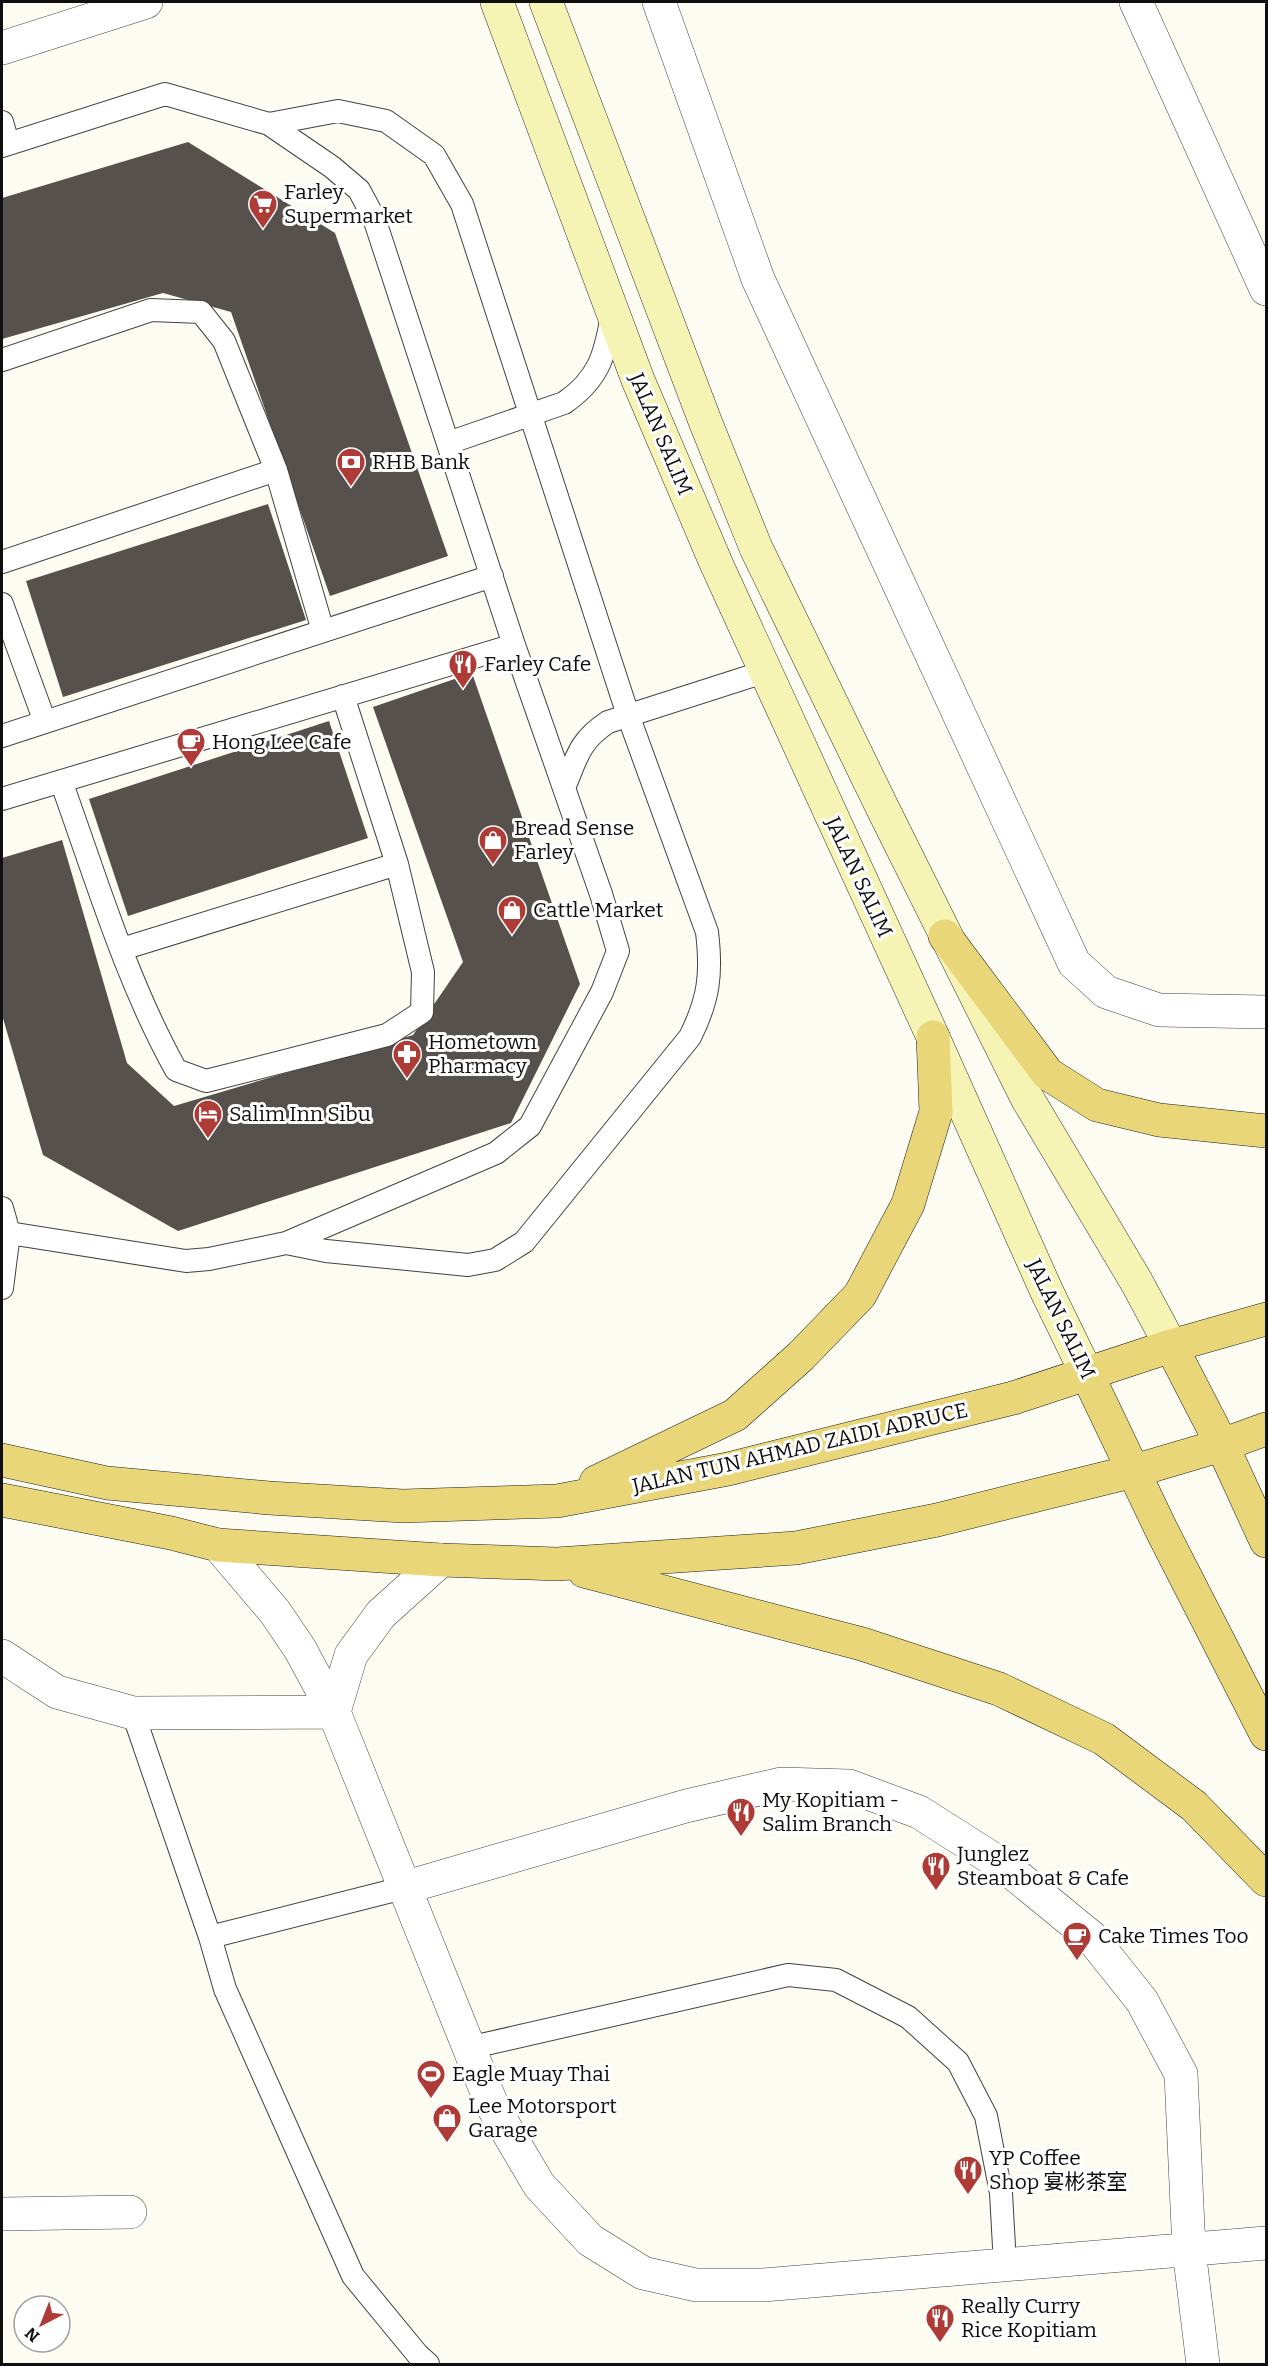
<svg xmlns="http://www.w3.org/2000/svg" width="1268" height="2366" font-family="Bitter,'Noto Sans SC',serif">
  <rect width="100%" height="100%" fill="#fdfcf3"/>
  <path fill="#57514d" d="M188,142l147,91 113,323 -118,40 -99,-284 -68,-19 -161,46v-141z
    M268,504l38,116 -243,77 -37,-116z
    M472,673l108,311 -69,139 -333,108 -135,-76 -41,-140v-157l60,-18 65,223 47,43 239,-71 50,-73 -90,-255z
    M329,721l39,117 -240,78 -39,-117z"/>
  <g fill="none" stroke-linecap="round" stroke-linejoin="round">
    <g stroke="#424242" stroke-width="24">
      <path id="lane" d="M2,122l6,21
        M269,124l69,-13 48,10 48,34 28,49 166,511 79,217c5,42 2,67 -17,105l-166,205 -29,18 -27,5 -142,-14 -40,-8
        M2,146l163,-52 104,30 63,43 27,23 15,28 140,427 87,249 17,57 -16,41 -72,134 -34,27 -210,90 -77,16 -23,2 -177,-28
        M2,360l149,-50 50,2 23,29 52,129 47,161
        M448,443l116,-40c35,-24 41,-48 48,-87
        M2,562l274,-92
        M2,604l43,118
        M2,736l490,-160
        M61,781c35,97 65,199 115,289l30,11 181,-46 35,-23 1,-40 -26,-108 -54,-168
        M564,788c13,-31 15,-47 44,-66l156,-50
        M2,799l512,-154
        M122,949l275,-85
        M2,1208l7,25 -7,55
        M133,1713l77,224
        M403,1888l-193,49 15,52 128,287 65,79 10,9
        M468,2048l320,-73 48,5 72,37 50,45 28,54 15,77 4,72"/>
    </g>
    <g stroke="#424242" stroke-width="34">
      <path id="street" d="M659,2l99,277 316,684 32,29 53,18 107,2
        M1136,2l130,287
        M2,48l144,-46
        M218,1545l57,67 25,37 34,63 158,393 47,80 51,55 53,33 53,12h67l503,-42
        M2,1656l55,36 76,21 201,-1
        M334,1712l17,-57 30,-41 60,-54
        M403,1888l283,-82 95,-22 68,2 70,26 88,56 84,69 51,64 39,73 8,176 14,114
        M2,2214l128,-2"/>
    </g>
    <g stroke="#313131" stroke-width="34">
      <path id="secondary" d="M497,2l141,378 78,183 217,474 114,255 40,82
        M546,2l159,419 51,127 127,261 144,289 109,183 35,65"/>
    </g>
    <g stroke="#202020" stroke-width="34">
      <path id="primary" d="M945,936l103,138 49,31 62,15 107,11
        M1171,1346l51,99 44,96
        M1087,1374l75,157 104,203
        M2,1460l105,23 162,15 134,8 154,-5 171,-32 285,-71 158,-52 95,-27
        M596,1482l139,-67 66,-59 59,-61 48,-91 28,-92 -3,-75
        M2,1500l169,33 47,12 223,15 116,4 239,-16 141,-28 197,-49 88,-26 44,-16
        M584,1571l278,73 137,45 105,50 90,67 72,74"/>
    </g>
    <use href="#lane" stroke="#fff" stroke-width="22"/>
    <use href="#street" stroke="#fff" stroke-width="33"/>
    <use href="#secondary" stroke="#f6f4b5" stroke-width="33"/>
    <use href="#primary" stroke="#e9d678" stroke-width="33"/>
  </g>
  <defs>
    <g id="supermarket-pin" transform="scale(1.5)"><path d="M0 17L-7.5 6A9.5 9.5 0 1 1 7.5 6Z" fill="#af3b37" stroke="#fff"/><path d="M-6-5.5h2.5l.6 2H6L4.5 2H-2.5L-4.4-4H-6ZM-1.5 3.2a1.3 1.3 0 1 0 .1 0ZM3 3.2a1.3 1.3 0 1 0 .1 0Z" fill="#fff"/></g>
    <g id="bank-pin" transform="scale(1.5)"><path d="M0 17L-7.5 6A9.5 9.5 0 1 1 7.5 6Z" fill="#af3b37" stroke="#fff"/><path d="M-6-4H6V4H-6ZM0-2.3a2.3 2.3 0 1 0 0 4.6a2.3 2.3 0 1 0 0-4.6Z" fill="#fff"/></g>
    <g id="restaurant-pin" transform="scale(1.5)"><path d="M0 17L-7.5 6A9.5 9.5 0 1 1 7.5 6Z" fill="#af3b37" stroke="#fff"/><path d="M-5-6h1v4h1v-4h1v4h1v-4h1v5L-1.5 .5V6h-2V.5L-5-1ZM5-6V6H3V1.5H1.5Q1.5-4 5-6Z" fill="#fff"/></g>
    <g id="cafe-pin" transform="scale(1.5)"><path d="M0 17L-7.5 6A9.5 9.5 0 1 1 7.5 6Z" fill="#af3b37" stroke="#fff"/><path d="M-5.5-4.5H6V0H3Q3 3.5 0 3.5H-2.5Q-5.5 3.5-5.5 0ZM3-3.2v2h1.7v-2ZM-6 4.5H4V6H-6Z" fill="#fff"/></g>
    <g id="shop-pin" transform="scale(1.5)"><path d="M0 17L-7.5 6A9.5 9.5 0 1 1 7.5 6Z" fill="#af3b37" stroke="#fff"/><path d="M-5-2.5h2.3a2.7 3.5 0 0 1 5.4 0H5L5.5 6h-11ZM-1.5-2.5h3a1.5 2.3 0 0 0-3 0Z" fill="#fff"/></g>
    <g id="pharmacy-pin" transform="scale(1.5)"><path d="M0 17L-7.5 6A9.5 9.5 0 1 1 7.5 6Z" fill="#af3b37" stroke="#fff"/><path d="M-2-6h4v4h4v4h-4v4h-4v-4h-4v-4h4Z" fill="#fff"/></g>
    <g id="hotel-pin" transform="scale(1.5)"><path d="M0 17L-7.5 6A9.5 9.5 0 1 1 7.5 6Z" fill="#af3b37" stroke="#fff"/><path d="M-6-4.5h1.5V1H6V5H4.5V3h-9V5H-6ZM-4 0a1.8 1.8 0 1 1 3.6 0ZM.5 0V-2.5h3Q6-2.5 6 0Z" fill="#fff"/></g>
    <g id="stadium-pin" transform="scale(1.5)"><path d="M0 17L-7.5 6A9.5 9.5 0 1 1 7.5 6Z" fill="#af3b37" stroke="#fff"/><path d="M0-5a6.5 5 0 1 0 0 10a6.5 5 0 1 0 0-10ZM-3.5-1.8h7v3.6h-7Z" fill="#fff"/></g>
  </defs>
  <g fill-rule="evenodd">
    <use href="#supermarket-pin" x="263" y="204"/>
    <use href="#bank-pin" x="351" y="462"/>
    <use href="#restaurant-pin" x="463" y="664"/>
    <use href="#cafe-pin" x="191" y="742"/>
    <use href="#shop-pin" x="493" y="840"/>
    <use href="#shop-pin" x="512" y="910"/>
    <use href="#pharmacy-pin" x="407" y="1054"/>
    <use href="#hotel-pin" x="208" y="1114"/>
    <use href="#restaurant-pin" x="741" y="1812"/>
    <use href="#restaurant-pin" x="936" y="1866"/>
    <use href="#cafe-pin" x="1077" y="1936"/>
    <use href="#stadium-pin" x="431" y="2074"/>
    <use href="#shop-pin" x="447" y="2118"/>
    <use href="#restaurant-pin" x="968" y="2170"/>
    <use href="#restaurant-pin" x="940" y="2318"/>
  </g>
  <g text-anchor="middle" stroke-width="6" stroke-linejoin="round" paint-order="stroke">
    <g font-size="21" fill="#0f0f0f" stroke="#fff" text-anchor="start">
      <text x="284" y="199">Farley<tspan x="284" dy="24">Supermarket</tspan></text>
      <text x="372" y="469">RHB Bank</text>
      <text x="484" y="671">Farley Cafe</text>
      <text x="212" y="749">Hong Lee Cafe</text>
      <text x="514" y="835">Bread Sense<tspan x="514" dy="24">Farley</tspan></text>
      <text x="533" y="917">Cattle Market</text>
      <text x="428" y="1049">Hometown<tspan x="428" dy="24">Pharmacy</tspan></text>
      <text x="229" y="1121">Salim Inn Sibu</text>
      <text x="762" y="1807">My Kopitiam -<tspan x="762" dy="24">Salim Branch</tspan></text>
      <text x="957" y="1861">Junglez<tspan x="957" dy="24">Steamboat &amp; Cafe</tspan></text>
      <text x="1098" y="1943">Cake Times Too</text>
      <text x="452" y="2081">Eagle Muay Thai</text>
      <text x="468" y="2113">Lee Motorsport<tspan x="468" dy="24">Garage</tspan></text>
      <text x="989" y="2165">YP Coffee<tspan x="989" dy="24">Shop 宴彬茶室</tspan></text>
      <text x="961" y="2313">Really Curry<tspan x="961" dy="24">Rice Kopitiam</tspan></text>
    </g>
    <g font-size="21" fill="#0f0f0f" stroke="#fff">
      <text transform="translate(661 434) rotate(67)" y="7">JALAN SALIM</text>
      <text transform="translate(859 877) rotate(65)" y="7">JALAN SALIM</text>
      <text transform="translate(1061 1319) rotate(64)" y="7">JALAN SALIM</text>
      <text transform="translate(800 1448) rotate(-13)" y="7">JALAN TUN AHMAD ZAIDI ADRUCE</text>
    </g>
  </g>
  <rect width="1268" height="2366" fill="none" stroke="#0f0f0f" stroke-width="6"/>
  <g transform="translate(42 2324) rotate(222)"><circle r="28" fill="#ffffff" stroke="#9f9f9f" stroke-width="1.5"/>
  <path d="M0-4.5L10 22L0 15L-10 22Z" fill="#af3b37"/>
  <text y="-9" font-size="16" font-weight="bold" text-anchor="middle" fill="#0f0f0f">N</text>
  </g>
</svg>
